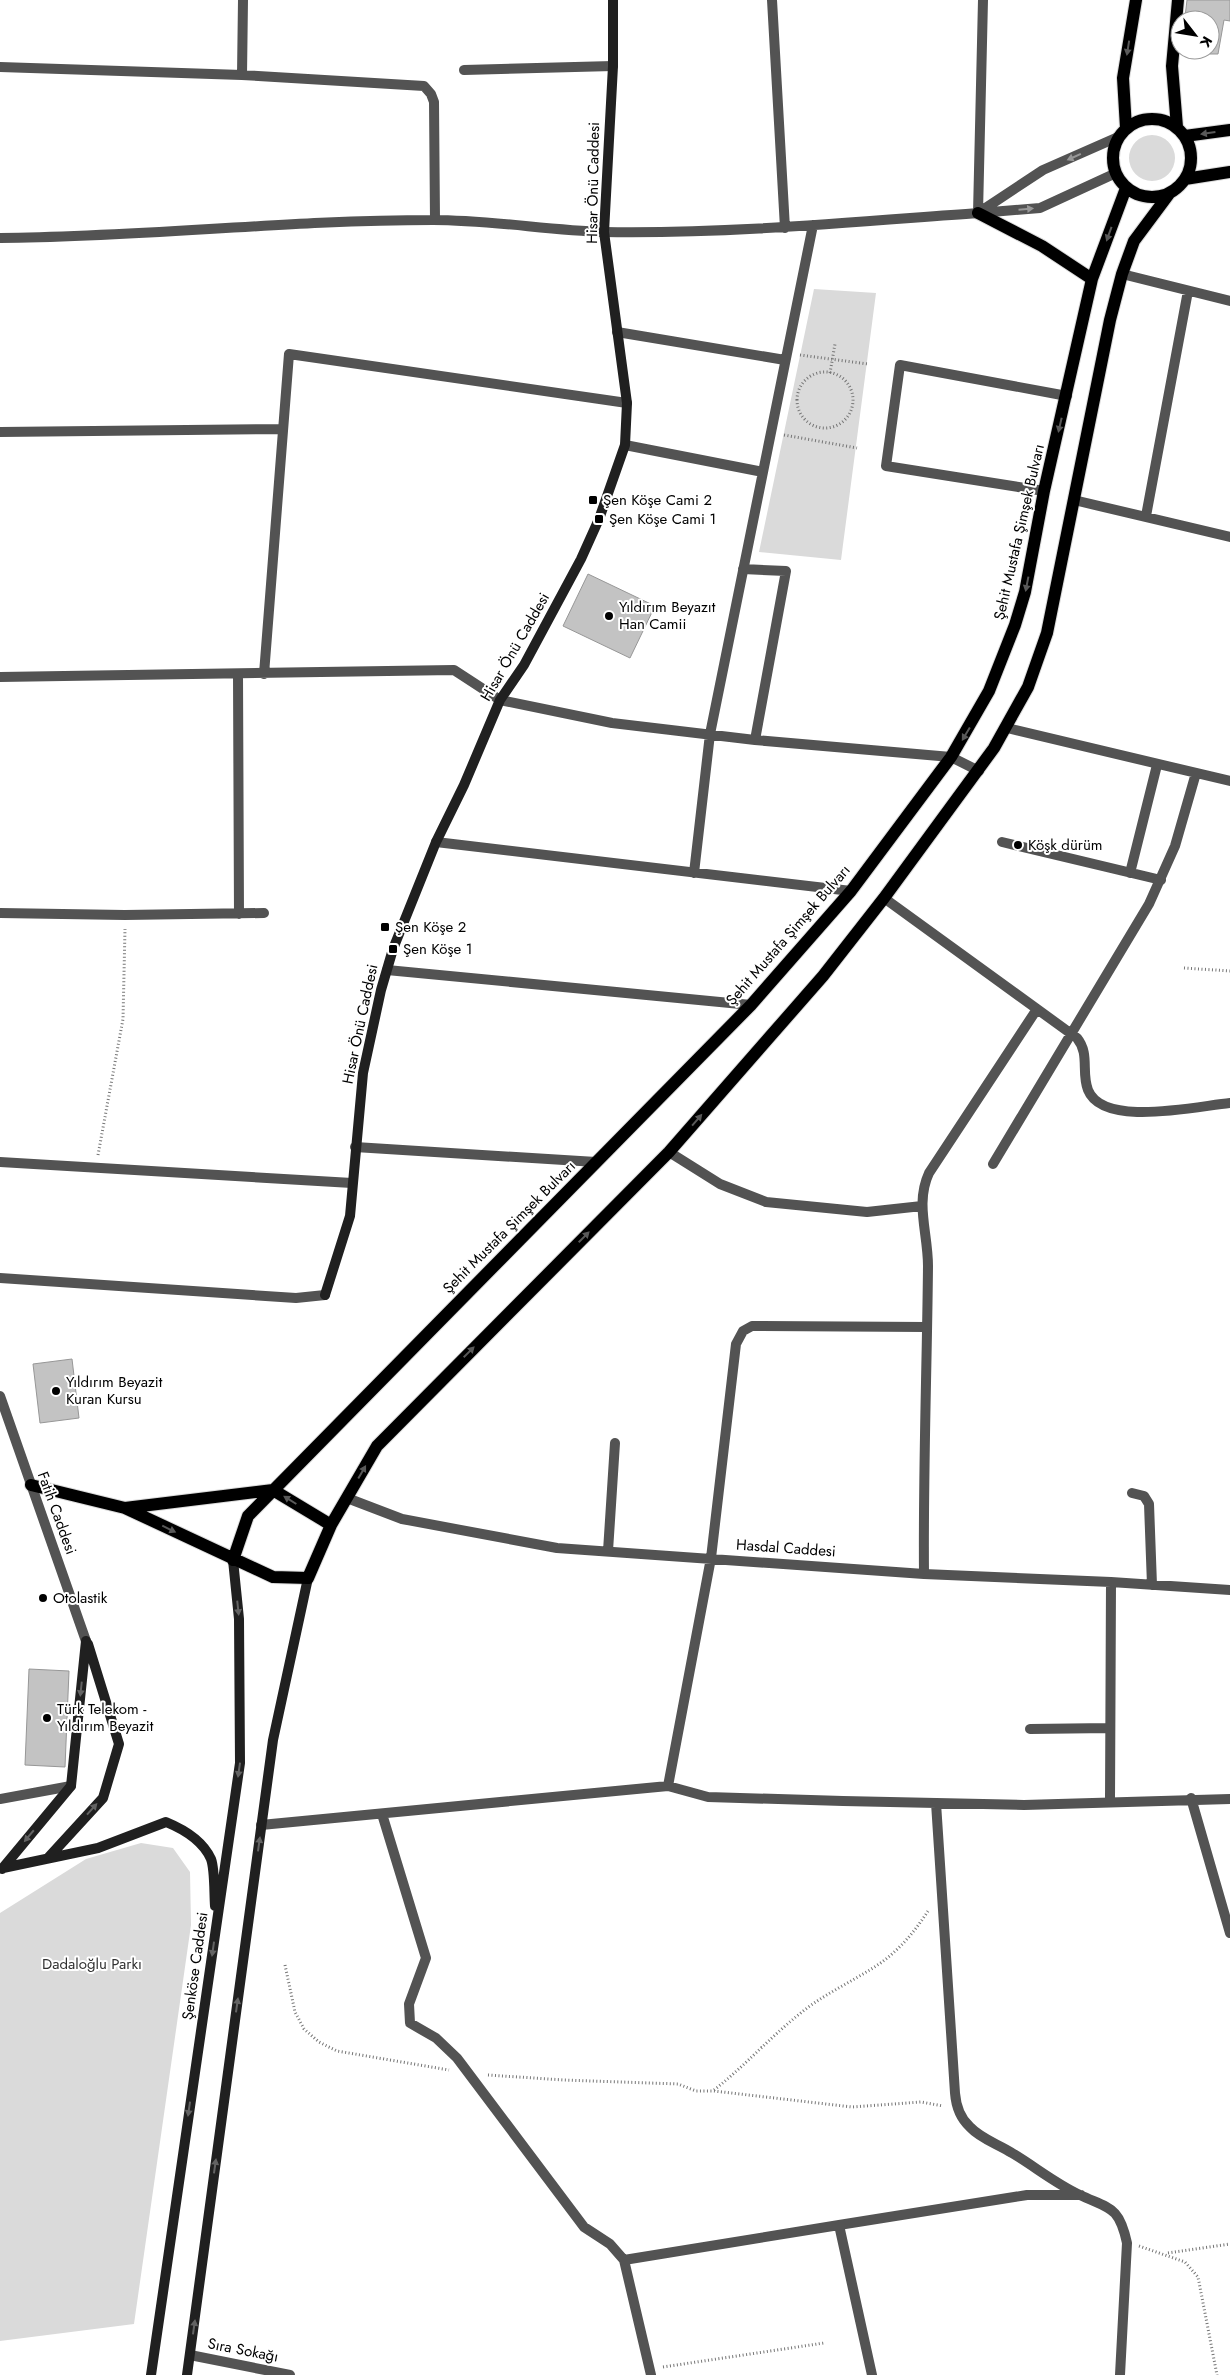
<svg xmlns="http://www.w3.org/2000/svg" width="1230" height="2375" font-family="Jost,sans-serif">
  <rect width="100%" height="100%" fill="#fff"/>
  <path fill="#dadada" d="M1129 158a23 23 0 1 1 46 0a23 23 0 1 1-46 0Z
    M814,289l62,4 -35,267 -82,-8z
    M141,1843l32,5 17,24 1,53 -57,399 -134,17v-428l86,-54z"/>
  <path fill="#c3c3c3" stroke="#979797" d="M1187,0h43v21l-6,-1 -6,34h-8v-34h-19l-6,-3z
    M588,574l67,32 -25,52 -67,-32z
    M72,1359l7,59 -39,5 -7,-59z
    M29,1669l40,2 -4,96 -40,-2z"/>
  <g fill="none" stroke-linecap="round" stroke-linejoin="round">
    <g stroke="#dbdbdb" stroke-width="14">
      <path id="primary" d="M1113 158a39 39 0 1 1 78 0a39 39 0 1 1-78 0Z
        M1177,127l-5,-61 6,-66
        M1126,128l-3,-50 13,-78
        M1185,136l45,-6
        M1185,179l45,-7
        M978,213l64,33 50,33
        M31,1485l94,23 148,69 35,1 23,-53 46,-79 292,-294 154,-176 61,-78 110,-150 34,-61 19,-54 63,-313 12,-46 12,-33 35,-47
        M125,1508l148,-18 58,35
        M233,1560l15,-44 503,-511 100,-114 100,-134 38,-66 26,-66 10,-33 19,-101 48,-212 34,-91"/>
    </g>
    <path stroke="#757575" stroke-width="3" stroke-dasharray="1 2.5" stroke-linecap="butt" d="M800,355l68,9
      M797 400a28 28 0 1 1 56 0a28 28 0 1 1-56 0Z
      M830,373l5,-29
      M784,435l73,13
      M1184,968l46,3
      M98,1155l25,-136 2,-90
      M285,1965l10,47 9,17 15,13 18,9 112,19
      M488,2075l76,5 114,4 18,7h18l138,16 69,-5 22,4
      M714,2090c31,-24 57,-54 88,-78 25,-20 54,-32 80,-50 19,-14 34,-32 46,-51
      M1139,2246l46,16 13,15 19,98
      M1168,2253l62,-9
      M663,2367l161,-24"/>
    <path stroke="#535353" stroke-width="10" d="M1002,842l159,38
      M1130,873l27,-108"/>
    <path stroke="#535353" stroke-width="10" d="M772,0l13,228
      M0,67l242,8 182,11 7,8 3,8 1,118
      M464,70l149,-4
      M242,75l1,-75
      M978,213l65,-43 75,-33
      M979,213l61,-5 76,-35
      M0,238c144,-1 288,-18 433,-18 57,0 114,10 171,12 125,2 250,-10 374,-19l5,-213
      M1122,274l108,27
      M617,332l168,28
      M0,432l283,-3
      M625,445l138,27
      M1044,491l-158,-25 14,-101 167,31
      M1074,500l156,37
      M1146,516l42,-225
      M743,569l43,2 -31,169
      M238,674l1,240
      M264,674l25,-320 338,49
      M0,677l454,-7 46,30 112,23 143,17 196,17 28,14
      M1007,728l223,53
      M436,842l415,49
      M694,873l16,-139 103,-509
      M884,898l193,140c13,16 4,34 11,52 15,38 109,16 142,13
      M0,913l125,2 139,-2
      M387,970l364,35
      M355,1147l241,15
      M669,1152l51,32 46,18 101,10 55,-6
      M0,1162l352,21
      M993,1164l156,-260 26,-58 21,-73
      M0,1278l296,20 29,-3
      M0,1396l86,245
      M1132,1493l12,3 5,8 3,81
      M347,1498l55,21 155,29 367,26 187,8 119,8
      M608,1551l7,-108
      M924,1574c-1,-103 3,-206 4,-308 0,-33 -13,-63 1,-93l108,-164
      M1030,1729l80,-1
      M668,1786l40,11 135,4 181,4 206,-6
      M1191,1798l39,135
      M0,1799l71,-13
      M1110,1801l1,-219
      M936,1803l19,290c1,13 5,25 15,34 11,12 28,17 42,26 22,13 44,31 68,42 30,14 39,11 47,48l-7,132
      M382,1814l44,144 -17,46 1,19 26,15 21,20 127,169 26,17 14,16 27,115
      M261,1825l407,-39 43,-228 25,-214 7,-13 9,-5 174,1
      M839,2225l188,-30h54
      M624,2260l215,-35 33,150
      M190,2355l100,20"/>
    <path stroke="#202020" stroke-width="10" d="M325,1295l25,-79 13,-143 18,-83 12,-41 43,-107 28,-57 36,-85 24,-35 57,-106 18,-40 26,-74 2,-42 -23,-171 9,-166v-66
      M48,1858l55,-60 16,-54 -31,-100
      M3,1868l95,-20 68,-26c17,7 37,19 45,37 4,11 3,34 4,47
      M2,1869l69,-83 15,-145
      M151,2375l89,-612 -1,-144 -6,-59
      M187,2375l86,-635 35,-162"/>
    <use href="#primary" stroke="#000" stroke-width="12"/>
  </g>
  <defs><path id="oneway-solid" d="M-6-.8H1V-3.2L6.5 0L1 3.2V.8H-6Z" transform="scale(1.25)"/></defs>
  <g fill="#595959">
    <use href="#oneway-solid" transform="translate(1128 48) rotate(99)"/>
    <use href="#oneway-solid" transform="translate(1208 133) rotate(172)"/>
    <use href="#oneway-solid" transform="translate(1109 234) rotate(110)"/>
    <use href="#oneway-solid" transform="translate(1060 425) rotate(103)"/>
    <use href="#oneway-solid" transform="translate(1027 584) rotate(101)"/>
    <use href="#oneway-solid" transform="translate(966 734) rotate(121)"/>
    <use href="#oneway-solid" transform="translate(697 1120) rotate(-49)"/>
    <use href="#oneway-solid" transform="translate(584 1237) rotate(-45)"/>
    <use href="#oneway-solid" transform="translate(469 1352) rotate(-45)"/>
    <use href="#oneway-solid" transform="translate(362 1472) rotate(-60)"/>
    <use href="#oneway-solid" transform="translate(290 1500) rotate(-148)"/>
    <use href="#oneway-solid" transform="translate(169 1529) rotate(26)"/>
  </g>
  <g fill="#989898">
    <use href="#oneway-solid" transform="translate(1074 157) rotate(156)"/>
    <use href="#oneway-solid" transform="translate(1026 209) rotate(-5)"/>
  </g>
  <g fill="#636363">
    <use href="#oneway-solid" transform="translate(238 1608) rotate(84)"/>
    <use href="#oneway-solid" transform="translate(81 1689) rotate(96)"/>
    <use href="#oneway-solid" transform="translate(239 1770) rotate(98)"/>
    <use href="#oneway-solid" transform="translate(92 1809) rotate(-48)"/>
    <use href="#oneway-solid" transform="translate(29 1836) rotate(130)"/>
    <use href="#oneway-solid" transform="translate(259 1844) rotate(-82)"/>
    <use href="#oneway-solid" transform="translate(213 1949) rotate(98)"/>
    <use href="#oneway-solid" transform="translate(237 2005) rotate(-82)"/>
    <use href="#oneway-solid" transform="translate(189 2109) rotate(98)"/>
    <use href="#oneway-solid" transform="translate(215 2166) rotate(-82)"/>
    <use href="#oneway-solid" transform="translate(194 2327) rotate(-82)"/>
  </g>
  <g fill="#000" stroke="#fff" stroke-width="2">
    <rect x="588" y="495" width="10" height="10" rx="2.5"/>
    <rect x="594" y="514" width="10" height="10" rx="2.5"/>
    <circle cx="609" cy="616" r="5"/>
    <circle cx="1018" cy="845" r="5"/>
    <rect x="380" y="922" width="10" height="10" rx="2.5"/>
    <rect x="388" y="944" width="10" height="10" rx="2.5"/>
    <circle cx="56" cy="1391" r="5"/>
    <circle cx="43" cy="1598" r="5"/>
    <circle cx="47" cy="1718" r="5"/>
  </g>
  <g text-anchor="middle" stroke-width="4" stroke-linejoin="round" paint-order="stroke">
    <g font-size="15" fill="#000" stroke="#fff">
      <text transform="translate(593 183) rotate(-89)" y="5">Hisar Önü Caddesi</text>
      <text transform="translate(1019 532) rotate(-77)" y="5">Şehit Mustafa Şimşek Bulvarı</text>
      <text transform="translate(515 647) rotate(-60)" y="5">Hisar Önü Caddesi</text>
      <text transform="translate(788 935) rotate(-49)" y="5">Şehit Mustafa Şimşek Bulvarı</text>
      <text transform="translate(360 1024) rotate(-78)" y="5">Hisar Önü Caddesi</text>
      <text transform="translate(509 1227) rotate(-45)" y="5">Şehit Mustafa Şimşek Bulvarı</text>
      <text transform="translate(57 1513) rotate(70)" y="5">Fatih Caddesi</text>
      <text transform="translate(786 1548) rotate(4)" y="5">Hasdal Caddesi</text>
      <text transform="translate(195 1966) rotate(-82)" y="5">Şenköse Caddesi</text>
      <text transform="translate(243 2350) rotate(11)" y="5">Sıra Sokağı</text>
    </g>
    <g font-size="15" fill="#000" stroke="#fff" text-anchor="start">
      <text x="603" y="505">Şen Köşe Cami 2</text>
      <text x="609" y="524">Şen Köşe Cami 1</text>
      <text x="619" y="612">Yıldırım Beyazıt<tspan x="619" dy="17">Han Camii</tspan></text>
      <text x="1028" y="850">Köşk dürüm</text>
      <text x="395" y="932">Şen Köşe 2</text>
      <text x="403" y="954">Şen Köşe 1</text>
      <text x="66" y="1387">Yıldırım Beyazit<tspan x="66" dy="17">Kuran Kursu</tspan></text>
      <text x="53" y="1603">Otolastik</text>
      <text x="57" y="1714">Türk Telekom -<tspan x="57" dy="17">Yıldırım Beyazit</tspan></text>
    </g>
    <g font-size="15" fill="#313131" stroke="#fff">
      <text x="92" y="1969">Dadaloğlu Parkı</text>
    </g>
  </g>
  <g transform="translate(1195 35) rotate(121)"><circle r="24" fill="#ffffff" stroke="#999999"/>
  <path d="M0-4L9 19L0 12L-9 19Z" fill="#000000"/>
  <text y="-8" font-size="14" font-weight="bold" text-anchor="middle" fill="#000000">K</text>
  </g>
</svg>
